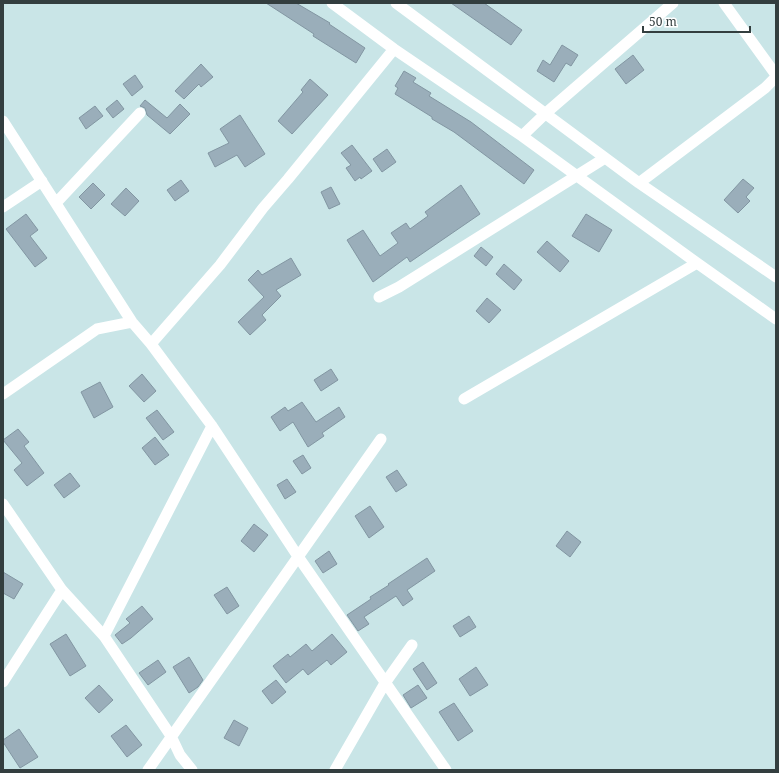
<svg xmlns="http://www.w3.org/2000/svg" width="779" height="773" font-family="'Noto Serif',serif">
  <rect width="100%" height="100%" fill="#c9e5e7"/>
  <path fill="#9aaeba" stroke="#8296a2" d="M266,3h30l34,20 -1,1 36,24 -9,15 -43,-27 1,-2z
    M451,3h33l38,27 -11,15z
    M562,45l16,10 -7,11 -5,-3 -12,19 -17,-11 6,-11 7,5z
    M633,55l11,15 -18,14 -11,-15z
    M201,64l12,13 -12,10 -2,-3 -15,15 -9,-8z
    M404,71l12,7 -3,4 18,11 -2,3 42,26 63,48 -10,14 -70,-52 -22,-13v-2l-37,-23 3,-6 -3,-2z
    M135,75l8,12 -11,9 -9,-12z
    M310,79l18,16 -36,39 -14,-13 25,-29 -2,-2z
    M117,100l7,9 -11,9 -7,-9z
    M145,100l22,18 13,-14 10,10 -20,20 -23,-19 -2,-7 -5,-2z
    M95,106l8,10 -17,13 -7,-11z
    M240,115l25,39 -20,13 -8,-12 -22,12 -7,-14 21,-10 -9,-14z
    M352,145l20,26 -11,8 -1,-2 -5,4 -9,-13 5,-3 -10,-12z
    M387,149l9,13 -14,10 -9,-13z
    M743,179l11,9 -8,9 4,4 -12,12 -14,-13z
    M181,180l8,11 -14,10 -8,-11z
    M93,183l12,12 -14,14 -12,-12z
    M461,185l19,29 -70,48 -3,-5 -34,25 -26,-42 16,-10 17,26 18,-13 -7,-10 15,-10 4,6 18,-13 -3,-4z
    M331,187l9,17 -11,5 -8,-17z
    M126,188l13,13 -14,15 -14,-12z
    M26,214l12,16 -8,6 17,22 -12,9 -29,-38z
    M586,214l26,16 -13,22 -27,-16z
    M547,241l22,20 -9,11 -23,-20z
    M481,247l12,10 -7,9 -12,-10z
    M291,258l10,17 -25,15 5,6 -19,19 4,5 -16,15 -12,-13 26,-25 -16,-17 10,-10 4,5z
    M504,264l18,16 -8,10 -18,-16z
    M487,298l14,12 -12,13 -13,-12z
    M331,369l7,11 -17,11 -7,-11z
    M142,374l14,17 -12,11 -15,-16z
    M100,382l13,25 -19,11 -13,-26z
    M302,402l14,20 23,-15 6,10 -23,16 2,3 -16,11 -15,-25 -13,9 -9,-14 14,-10 3,4z
    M157,410l17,22 -11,8 -17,-22z
    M18,429l11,13 -5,4 20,27 -17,13 -13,-16 8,-7 -19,-23z
    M155,437l14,18 -14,10 -13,-17z
    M303,455l8,13 -9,6 -9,-13z
    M397,470l10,15 -11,7 -10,-15z
    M70,473l10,13 -16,12 -10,-13z
    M287,479l9,13 -11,7 -8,-14z
    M370,506l14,21 -15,11 -14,-22z
    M254,524l14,11 -14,17 -13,-11z
    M567,531l14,11 -11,15 -14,-11z
    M329,551l8,13 -14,9 -8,-12z
    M427,558l8,13 -28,19 6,9 -10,7 -7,-10 -32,21 5,7 -11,7 -11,-16 24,-16 -1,-2 19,-12 -1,-1z
    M3,572l20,12 -9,15 -11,-6z
    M227,587l12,19 -12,8 -13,-19z
    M142,606l11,13 -22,19 -9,6 -7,-9 15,-12 -4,-4z
    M469,616l7,11 -16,10 -7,-11z
    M66,634l20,32 -16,10 -20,-32z
    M332,634l15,18 -16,13 -4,-5 -19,15 -5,-6 -17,14 -13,-17 15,-12 2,3 16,-13 6,7z
    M189,657l14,23 -5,7 -9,6 -16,-26z
    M158,660l8,12 -18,13 -9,-12z
    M423,662l14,21 -10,7 -14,-21z
    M476,667l12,18 -18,11 -11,-17z
    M276,680l10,12 -14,12 -10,-13z
    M99,685l14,15 -14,13 -14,-15z
    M418,685l9,13 -16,10 -8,-13z
    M454,703l19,28 -15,10 -19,-29z
    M234,720l14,8 -9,18 -15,-8z
    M126,725l16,20 -15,12 -16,-21z
    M19,729l19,28 -18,11 -17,-26v-2z"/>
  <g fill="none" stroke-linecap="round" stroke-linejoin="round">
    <path stroke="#fff" stroke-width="11" d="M332,3l62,46 128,87 175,127 79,56
      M396,3l243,180 137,94
      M724,3l52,72
      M3,121l129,201 19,22 61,82 87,132 147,212
      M522,136l24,-23 127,-110
      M639,183l126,-95 11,-11
      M56,203l84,-90
      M3,207l39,-26
      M379,297l20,-10 206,-129
      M151,344l69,-79 43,-57 25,-29 106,-130
      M3,394l94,-65 35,-7
      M464,399l233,-136
      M3,504l59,86 42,46 67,100 9,19 12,15
      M104,636l108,-210
      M3,682l59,-92
      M148,770l233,-331
      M335,770l50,-87 27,-38"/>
  </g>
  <rect width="779" height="773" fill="none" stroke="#333e3f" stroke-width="8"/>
  <path d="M643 26v6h107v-6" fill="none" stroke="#333e3f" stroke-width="2"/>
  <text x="649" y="26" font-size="12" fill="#333e3f" stroke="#ffffff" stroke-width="3" paint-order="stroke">50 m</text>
</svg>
